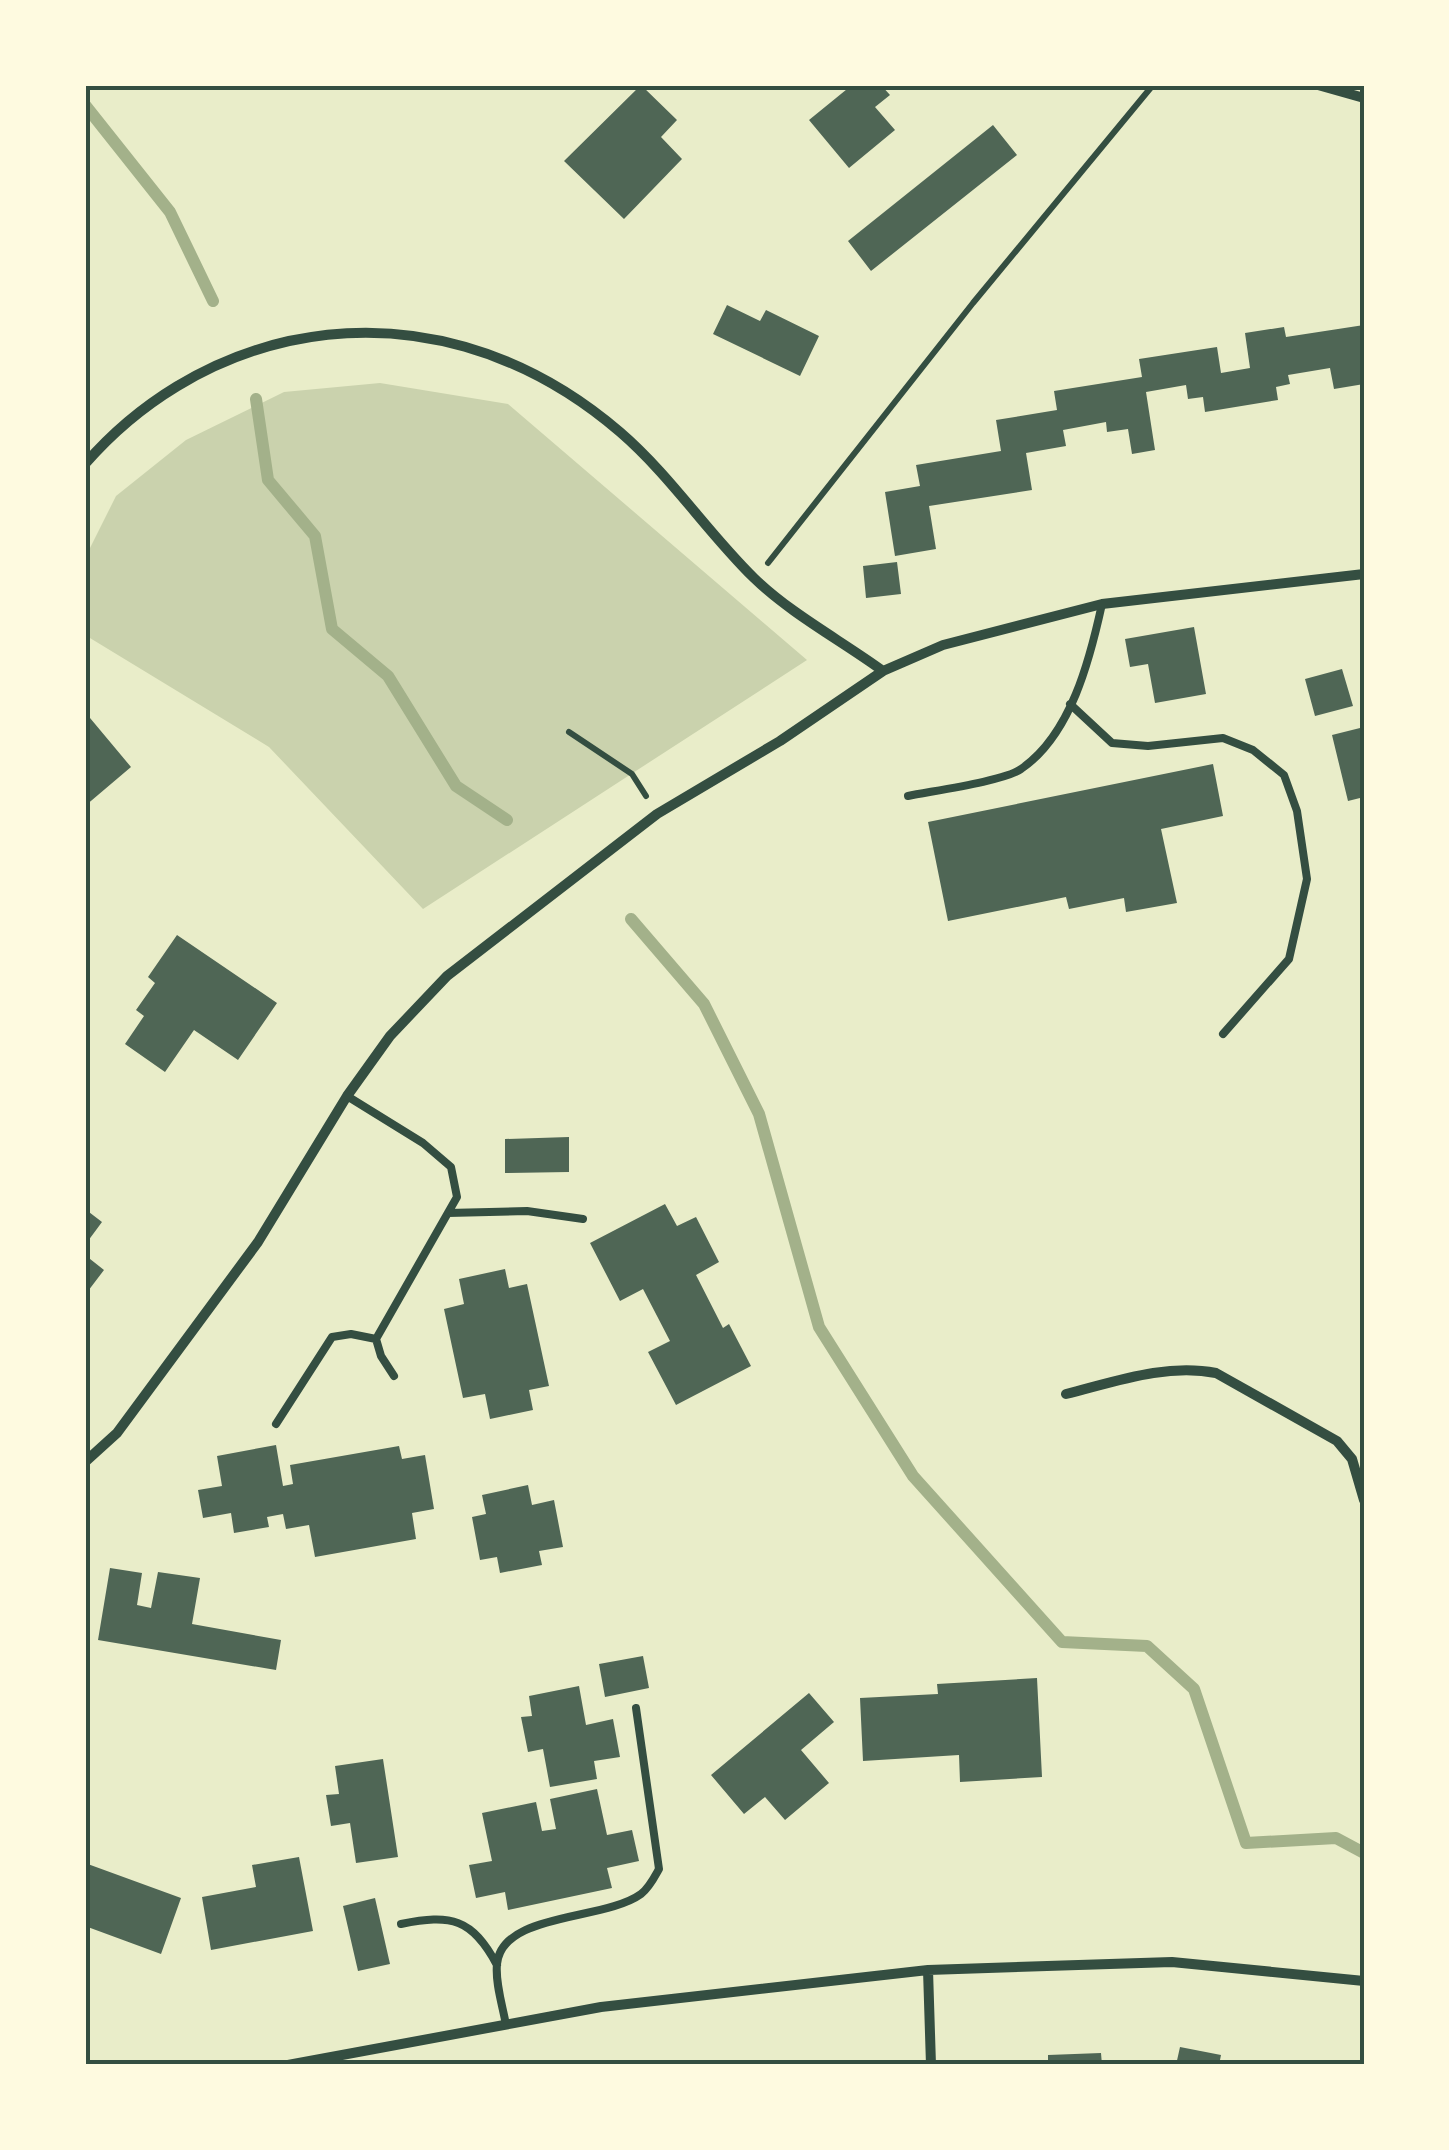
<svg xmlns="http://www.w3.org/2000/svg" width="1449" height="2150" font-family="Barlow,sans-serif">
  <rect width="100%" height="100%" fill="#e9edc9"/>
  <path fill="#cad2ad" d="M380,383l128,21 299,256 -384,249 -154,-162 -184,-112v-77l31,-62 70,-56 98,-48z"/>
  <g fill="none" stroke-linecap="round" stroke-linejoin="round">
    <path stroke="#a3b18a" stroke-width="12" d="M85,105l85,107 43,89
      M256,399l12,81 47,56 17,93 56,47 68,110 51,34
      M631,919l73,85 55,110 60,213 94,149 149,166 85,4 47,43 52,154 90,-5 28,15"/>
  </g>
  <path fill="#4f6655" d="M641,85l36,35 -16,17 21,22 -58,60 -60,-58z
    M852,85h29l9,10 -15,12 20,23 -46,38 -40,-48z
    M993,125l24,30 -146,116 -23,-30z
    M727,305l33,16 6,-11 53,26 -19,40 -87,-42z
    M1364,325v59l-30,5 -4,-21 -42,7 2,9 -14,3 2,13 -73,12 -2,-15 -15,2 -2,-14 -40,7 9,58 -23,4 -4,-25 -21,3 -1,-10 -43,8 3,16 -40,7 6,37 -103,16 7,43 -41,7 -10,-64 35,-6 -4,-21 85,-14 -5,-31 61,-10 -3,-19 88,-14 -3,-18 78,-12 4,26 29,-5 -5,-35 39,-6 2,10z
    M897,562l4,32 -35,4 -3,-32z
    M1194,627l12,67 -51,9 -7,-39 -18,3 -5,-28z
    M1342,669l11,37 -38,10 -10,-37z
    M85,712l46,55 -46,39z
    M1364,727v70l-16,4 -16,-66z
    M1213,764l10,52 -62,13 16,74 -51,9 -2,-14 -55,11 -3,-12 -118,24 -20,-99z
    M177,935l100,68 -39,57 -44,-30 -29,42 -40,-28 19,-28 -8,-6 19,-27 -7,-6z
    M569,1137v35l-64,1v-34z
    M665,1204l12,22 19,-9 23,45 -23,13 27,53 6,-4 22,42 -75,39 -28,-53 22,-11 -27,-52 -23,12 -30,-58z
    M85,1209l17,13 -17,23z
    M85,1255l19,15 -19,25z
    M505,1269l4,19 18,-4 22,102 -20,4 4,20 -43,9 -5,-25 -22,4 -19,-89 20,-5 -5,-25z
    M276,1445l7,41 10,-2 -3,-19 109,-19 3,13 23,-4 9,54 -22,4 4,26 -101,18 -6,-32 -23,4 -3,-15 -16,3 2,10 -35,6 -3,-20 -28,5 -5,-28 24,-4 -5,-30z
    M528,1485l4,20 22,-5 9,47 -24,4 3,14 -42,8 -3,-16 -17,3 -8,-43 14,-3 -4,-19z
    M110,1568l32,5 -5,32 14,3 7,-36 42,6 -8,46 89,16 -5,30 -178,-30z
    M643,1656l6,32 -44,9 -6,-33z
    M1037,1678l5,99 -82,5 -1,-27 -96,6 -3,-63 78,-4 -1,-10z
    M579,1686l7,39 27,-6 7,38 -26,4 3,18 -47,8 -7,-38 -15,3 -7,-35 11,-1 -3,-20z
    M809,1693l25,29 -33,28 28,33 -44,37 -20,-23 -21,17 -33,-39z
    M383,1759l15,98 -42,6 -6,-40 -19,3 -5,-31 13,-1 -4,-28z
    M597,1789l10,46 25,-5 7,31 -32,7 5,20 -104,22 -3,-18 -29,6 -7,-33 23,-4 -10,-48 54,-11 6,29 14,-2 -6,-30z
    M299,1857l14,74 -102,19 -9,-53 54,-10 -4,-22z
    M85,1863l96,35 -20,56 -76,-28z
    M375,1898l15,66 -32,7 -15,-65z
    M1180,2047l41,8 -2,10h-43z
    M1101,2053l1,12h-54v-10z"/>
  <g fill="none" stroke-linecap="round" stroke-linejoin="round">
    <path stroke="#344e41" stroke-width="6" d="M768,563l205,-260 180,-218
      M569,732l63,42 14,22"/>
    <path stroke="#344e41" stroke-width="8" d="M1070,704l42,39 36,3 75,-8 30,12 31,25 13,36 10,68 -18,80 -66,75
      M908,796c24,-5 97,-15 113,-27 50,-34 69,-110 81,-165
      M347,1096l76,47 28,24 6,30 -81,142 5,17 13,20
      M448,1213l79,-2 56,8
      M276,1424l56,-87 19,-3 25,5
      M401,1924c50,-10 71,-6 96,41
      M506,2025c-3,-18 -11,-42 -9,-61 5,-52 107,-43 144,-70 8,-6 13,-16 18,-25l-23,-161"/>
    <path stroke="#344e41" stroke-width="10" d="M1318,85l46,13
      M85,464c53,-61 124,-105 204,-123 121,-26 238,11 331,91 50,43 87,100 134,146 37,36 88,63 129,93
      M1066,1394c48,-12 100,-31 150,-21l121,68 15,18 12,41
      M85,1462l32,-29 141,-191 89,-146 43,-60 57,-60 210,-162 123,-73 103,-70 60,-26 159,-41 262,-30
      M928,1970l3,95
      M288,2065l313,-58 327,-37 244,-8 192,19"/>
  </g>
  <rect width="1449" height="2150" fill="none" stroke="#fefae0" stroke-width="175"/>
  <rect x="88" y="88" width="1274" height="1974" fill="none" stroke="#344e41" stroke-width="4"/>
</svg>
